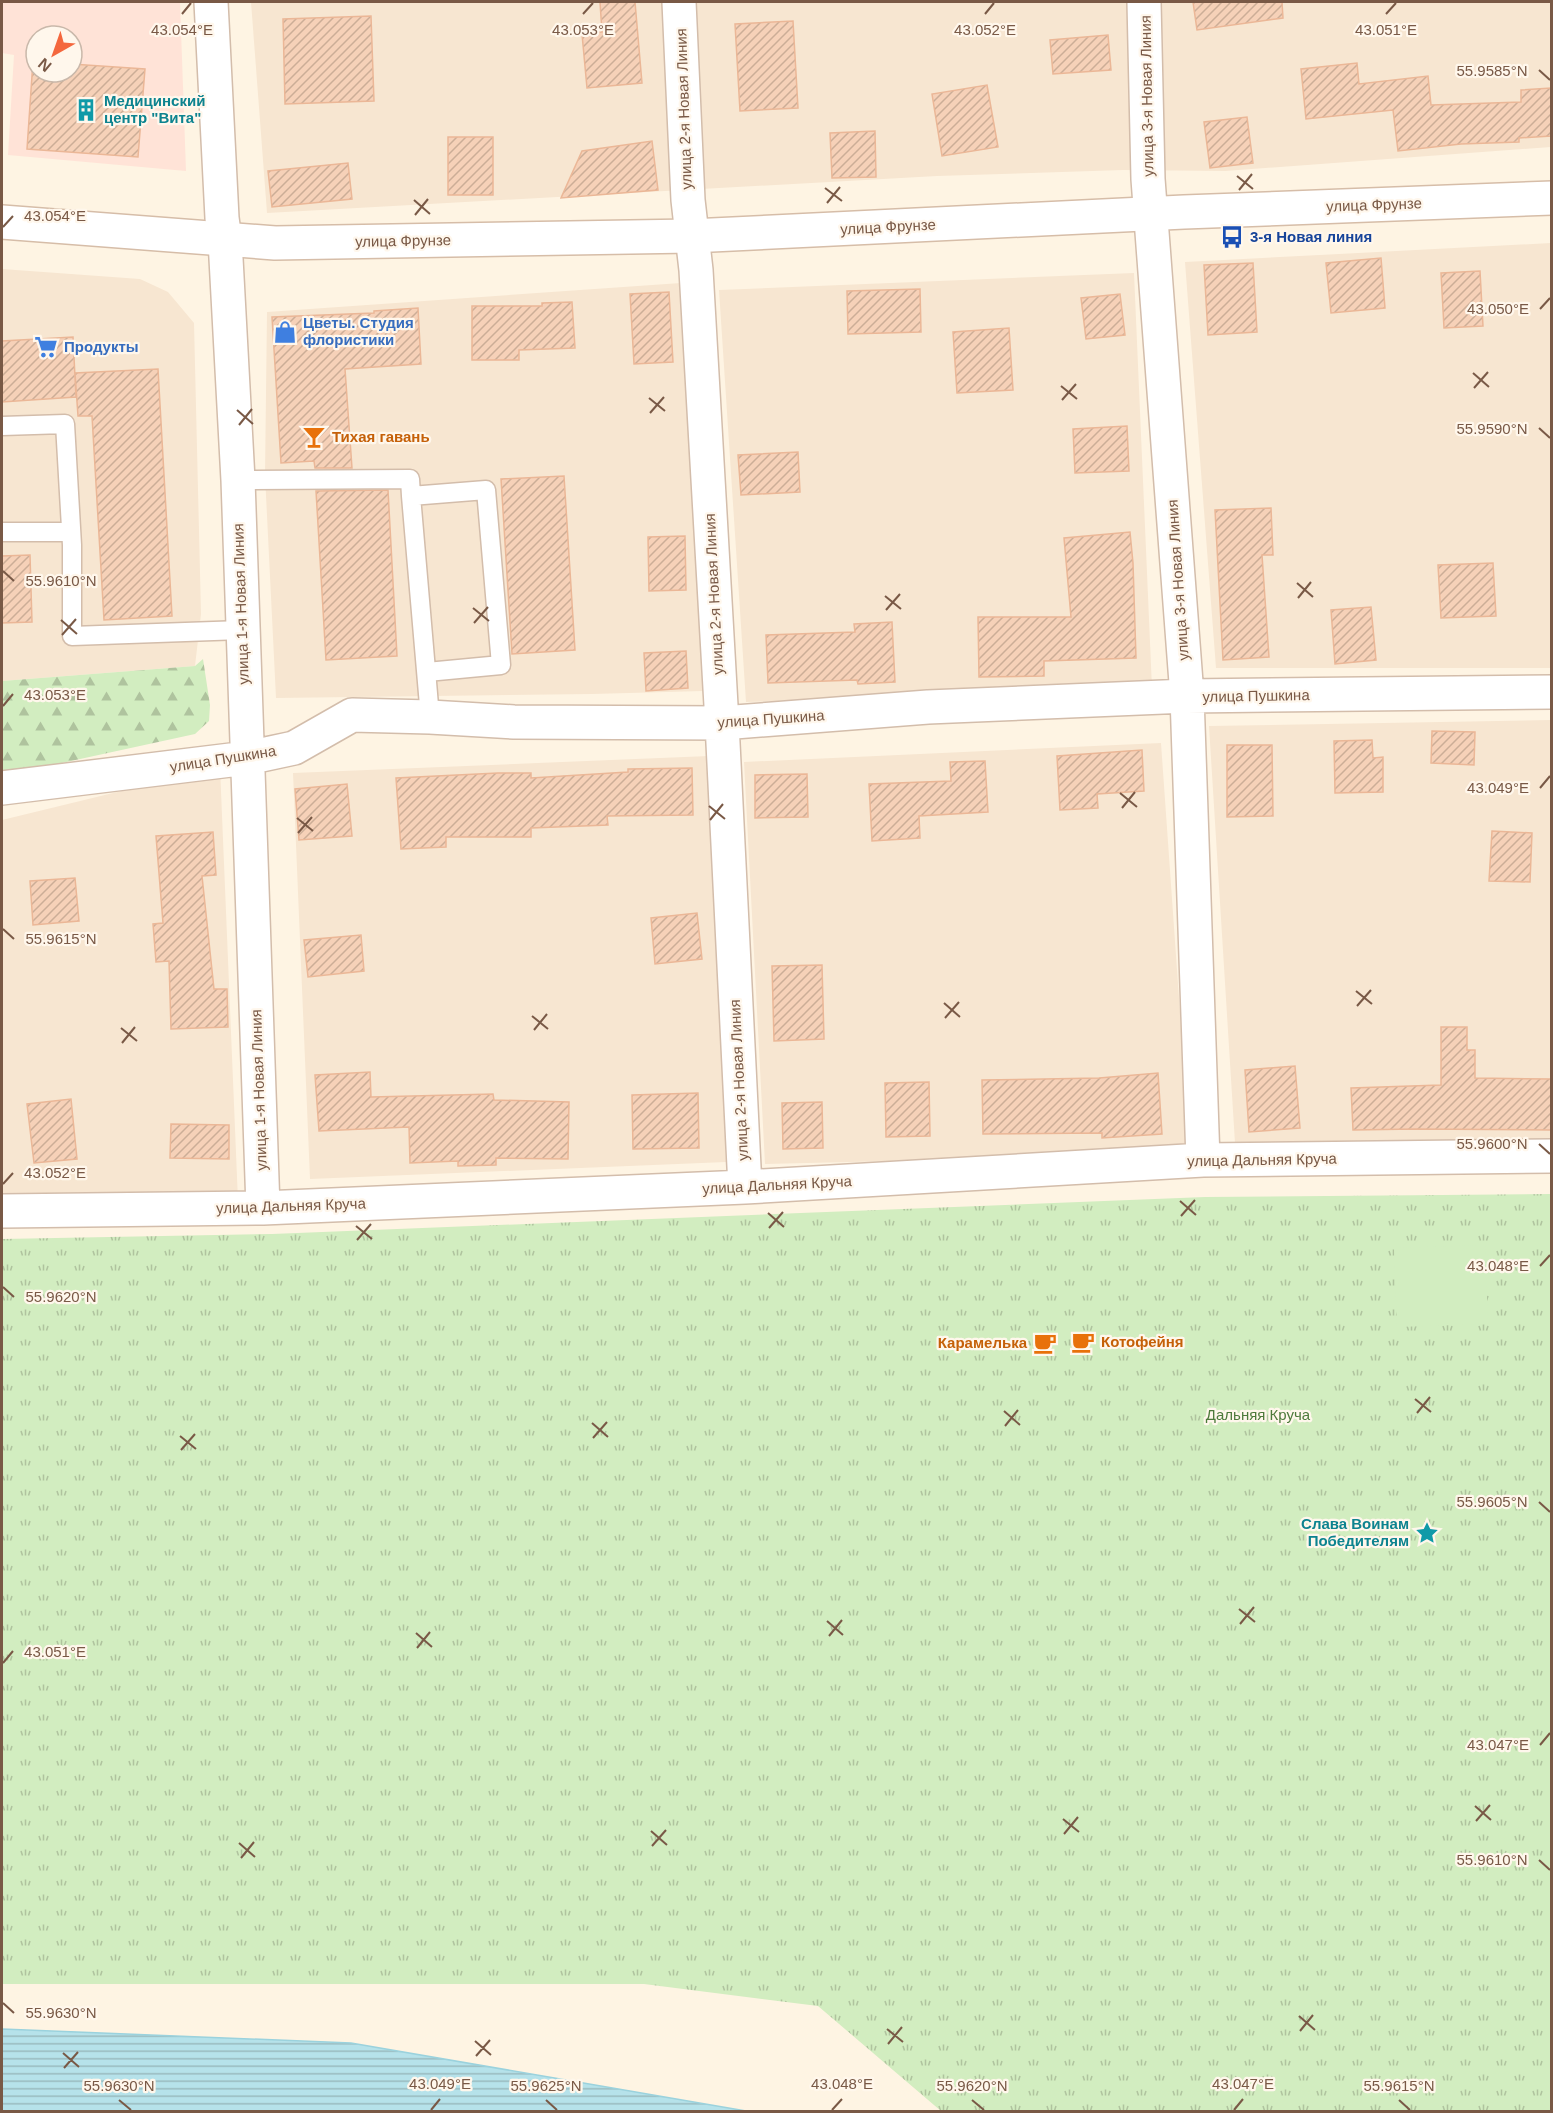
<svg xmlns="http://www.w3.org/2000/svg" width="1553" height="2113" font-family="Arial,sans-serif">
  <defs>
    <pattern id="grass-tufts" width="24" height="20" patternUnits="userSpaceOnUse" patternTransform="scale(1.5)"><rect width="24" height="20" fill="#d2edc0"/><path d="M3 7l-1-3M5 7V3M7 7l1-3M15 17l-1-3M17 17v-4M19 17l1-3" fill="none" stroke="#afc39e"/></pattern>
    <pattern id="forest-firs" width="22" height="20" patternUnits="userSpaceOnUse" patternTransform="scale(1.5)"><rect width="22" height="20" fill="#d2edc0"/><path d="M5 1l3.5 6h-7zM16 11l3.5 6h-7z" fill="#afc39e"/></pattern>
    <pattern id="water-rules" width="6" height="5" patternUnits="userSpaceOnUse" patternTransform="scale(1.5)"><rect width="6" height="5" fill="#b6e2ea"/><path d="M0 2.5h6" fill="none" stroke="#99babf"/></pattern>
    <pattern id="building-hatch" width="6" height="6" patternUnits="userSpaceOnUse" patternTransform="scale(1.5)"><rect width="6" height="6" fill="#f6d1b8"/><path d="M-1 1l2-2M0 6l6-6M5 7l2-2" fill="none" stroke="#ccad97"/></pattern>
  </defs>
  <rect width="100%" height="100%" fill="#fef4e3"/>
  <path fill="#f7e6d1" d="M251,2h1300v145l-326,24 -102,-1 -186,6 -670,37z
    M1551,243v425h-335l-31,-406z
    M2,269l138,10 28,13 26,31 7,291 -6,52 -193,15z
    M1134,273l18,415 -406,14 -27,-412z
    M681,283l22,408 -111,3 -316,4 -11,-223 2,-163z
    M1551,720v420l-316,3 -26,-417z
    M1161,743l29,411 -425,10 -21,-402z
    M709,756l17,406 -416,17 -17,-406z
    M220,767l18,434 -236,3v-384z"/>
  <path fill="#ffe3d7" fill-rule="evenodd" d="M2,2h178l6,169 -178,-16 6,-100 -12,-2zM36,36h36v36h-36z"/>
  <path fill="url(#grass-tufts)" d="M1551,1194v917h-610l-123,-105 -174,-22h-642v-745l270,-5 933,-37z"/>
  <path fill="url(#forest-firs)" d="M203,659l7,46 -1,16 -14,13 -193,42v-95l193,-15z"/>
  <path fill="#d2edc0" d="M1485,1245l3,79 -91,3 -3,-79z"/>
  <path fill="url(#water-rules)" stroke="#9bd2dd" stroke-width="1.5" d="M2,2029l349,14 395,68h-744z"/>
  <path fill="url(#building-hatch)" stroke="#ebb797" stroke-width="1.5" d="M600,2h35l7,81 -55,5 -5,-54 20,-2z
    M1193,2h89l1,16 -86,12z
    M371,16l3,85 -89,3 -2,-85z
    M793,21l5,87 -58,3 -5,-87z
    M1108,35l3,35 -58,4 -3,-34z
    M33,61h3v11h36v-8l73,5 -7,88 -111,-8z
    M1357,63l2,21 69,-8 3,29 90,-3v-12l30,-2v48l-32,2v4l-58,2 -63,7 -5,-41 -87,9 -5,-50z
    M987,85l11,62 -56,9 -10,-62z
    M1247,117l6,46 -43,5 -6,-46z
    M875,131l1,46 -44,1 -2,-45z
    M448,137h45v58h-45z
    M652,141l6,49 -97,8 21,-47z
    M348,163l4,36 -80,8 -4,-36z
    M1381,258l4,50 -54,5 -5,-50z
    M1253,263l4,69 -49,3 -4,-70z
    M1480,271l3,55 -39,2 -3,-55z
    M920,289l1,43 -73,2 -1,-43z
    M669,292l4,70 -39,2 -4,-70z
    M1120,294l5,41 -39,4 -5,-41z
    M572,302l3,46 -56,2v10h-47v-54h70v-3z
    M418,308l3,56 -76,5 7,99h-37l-1,-7 -33,2 -9,-146 102,-4v-2z
    M1009,328l4,62 -56,3 -4,-61z
    M73,337l3,60 -74,5v-61z
    M158,369l14,247 -68,4 -12,-204h-14l-3,-43z
    M1127,426l2,45 -54,2 -2,-44z
    M798,452l2,40 -59,3 -3,-40z
    M564,476l11,174 -63,4 -11,-175z
    M388,490l9,166 -71,4 -10,-169z
    M1271,508l2,47h-11l7,102 -46,3 -8,-150z
    M1130,532l3,31 3,95 -92,3v15l-65,1 -1,-60h93l-7,-79z
    M685,536l1,54 -37,1 -1,-54z
    M30,555l2,67 -30,1v-67z
    M1493,563l3,53 -55,2 -3,-53z
    M1371,607l5,53 -41,4 -4,-54z
    M892,622l3,60 -37,2 -1,-4 -89,3 -2,-48 89,-3 -1,-8z
    M686,651l2,37 -42,3 -2,-38z
    M1432,731l43,1 -1,33 -43,-2z
    M1372,740l1,18 10,-1v35l-48,1 -1,-52z
    M1227,745h45l1,71 -46,1z
    M1142,750l2,41 -47,3 1,14 -38,2 -3,-54z
    M985,761l3,51 -69,4 1,22 -48,3 -3,-57 82,-3 -1,-19z
    M692,768l1,47 -86,1 1,9 -77,3v9h-85v10l-45,2 -5,-71 102,-5h33v5l97,-6v-3z
    M807,774l1,43 -53,1v-43z
    M347,784l5,52 -53,4 -4,-51z
    M1492,831l40,2 -2,49 -41,-1z
    M213,832l3,43 -14,1 12,113h13l1,38 -57,2 -2,-68 -13,1 -3,-38 10,-1 -7,-87z
    M75,878l4,43 -46,4 -3,-44z
    M697,913l5,46 -47,5 -4,-46z
    M361,935l3,36 -56,6 -4,-37z
    M822,965l2,74 -50,2 -2,-75z
    M1441,1027h26v23h8v28l76,1v51l-136,-1 -62,1 -2,-42 90,-3z
    M1295,1066l5,62 -51,4 -4,-62z
    M370,1072l1,25 122,-3 1,6 75,2 -1,57 -72,-1v7l-38,1v-5l-48,2 -1,-36 -90,4 -4,-56z
    M1158,1073l4,61 -60,4v-5l-119,1 -1,-54 117,-2z
    M929,1082l1,54 -44,1 -1,-54z
    M698,1093l1,55 -66,1 -1,-54z
    M71,1099l6,60 -43,4 -7,-59z
    M822,1102l1,46 -40,1 -1,-46z
    M171,1124l58,1v34l-59,-1z"/>
  <g fill="none" stroke-linecap="round" stroke-linejoin="round">
    <g stroke="#d3bdab" stroke-width="21">
      <path id="service" d="M2,426l63,-2 7,121v91l170,-6
        M238,480l172,-1 1,17
        M2,532h69
        M427,672l74,-7 -15,-175 -75,6 19,221"/>
    </g>
    <g stroke="#d3bdab" stroke-width="36">
      <path id="minor" d="M679,2l9,198 8,70 26,453 23,464
        M1144,2l4,177 39,517 16,464
        M225,240l13,240 25,728
        M2,788l245,-30 47,-10 58,-33 78,2 84,5 208,1 206,-16 259,-11 365,-4
        M2,1211l261,-3 482,-21 458,-27 349,-4"/>
    </g>
    <g stroke="#d3bdab" stroke-width="36">
      <path id="tertiary" d="M211,2l11,216 3,22"/>
    </g>
    <g stroke="#d6bda8" stroke-width="36">
      <path id="secondary" d="M2,222l273,21 416,-7 493,-24 368,-14"/>
    </g>
    <use href="#service" stroke="#fff" stroke-width="18"/>
    <use href="#minor" stroke="#fff" stroke-width="33"/>
    <use href="#tertiary" stroke="#fff" stroke-width="33"/>
    <use href="#secondary" stroke="#fff" stroke-width="33"/>
  </g>
  <path fill="none" stroke="#795946" stroke-width="2" d="M182,14l9,-11M583,14l10,-11M985,14l9,-11M1386,14l10,-11M1539,70l11,10M1237,176l16,13M825,188l17,13M1239,190l13,-16M414,200l16,14M827,203l13,-16M415,215l13,-16M3,227l10,-11M1540,309l10,-11M1473,373l16,14M1061,386l16,13M1474,388l14,-16M649,398l16,13M1062,400l14,-16M237,410l16,14M650,413l14,-16M239,425l13,-16M1539,428l11,10M3,571l11,10M1297,583l16,14M885,596l16,13M1298,598l13,-16M473,608l16,13M886,610l14,-16M61,620l16,14M474,623l14,-16M62,635l14,-16M3,706l10,-12M1540,788l10,-12M1120,793l17,14M709,806l16,13M1122,808l13,-16M297,818l16,13M710,820l13,-16M298,833l14,-16M3,929l11,10M1356,991l16,13M944,1003l16,14M1357,1006l14,-16M532,1016l16,13M945,1018l14,-16M121,1028l16,13M534,1030l13,-16M122,1043l13,-16M1539,1144l11,10M3,1184l10,-11M1180,1201l16,14M768,1213l16,14M1181,1216l14,-16M356,1226l16,13M769,1228l14,-16M357,1240l14,-16M1540,1266l10,-11M3,1287l11,10M1415,1399l16,13M1004,1411l16,14M1417,1413l13,-16M592,1423l16,14M1005,1426l13,-16M180,1436l16,13M593,1438l14,-16M181,1450l14,-16M1539,1502l11,10M1239,1609l16,13M827,1621l16,14M1240,1624l14,-17M416,1633l16,14M829,1636l13,-16M417,1648l13,-16M3,1663l10,-12M1540,1745l10,-12M1475,1806l16,14M1063,1819l16,13M1476,1821l14,-16M651,1831l16,14M1064,1834l14,-17M239,1843l16,14M652,1846l14,-16M241,1858l13,-16M1539,1860l11,10M3,2003l11,10M1299,2016l16,14M887,2029l16,13M1300,2031l13,-16M475,2041l16,14M888,2044l14,-17M63,2053l16,14M476,2056l14,-16M64,2068l14,-16M119,2100l12,10M546,2100l11,10M972,2100l12,10M1399,2100l11,10M431,2110l9,-11M832,2110l10,-11M1234,2110l9,-11"/>
  <defs>
    <g id="building-bare" transform="scale(1.8)"><path d="M-4-6H4V6H1V3H-1V6H-4ZM-2.5-4.3h1.7v1.8h-1.7ZM.8-4.3h1.7v1.8H.8ZM-2.5-1h1.7V.8h-1.7ZM.8-1h1.7V.8H.8Z" fill="#0f9aa8" stroke="#fff7ec" stroke-width="2.5" paint-order="stroke"/></g>
    <g id="bus-bare" transform="scale(1.8)"><path d="M-5-6H5V4H4V6H2V4H-2V6H-4V4H-5ZM-3.5-4V0h7V-4ZM-3.5 1.2v1.5H-2V1.2ZM2 1.2v1.5H3.5V1.2Z" fill="#1a4fb4" stroke="#fff7ec" stroke-width="2.5" paint-order="stroke"/></g>
    <g id="shop-bare" transform="scale(1.8)"><path d="M-5-2.5h2.3a2.7 3.5 0 0 1 5.4 0H5L5.5 6h-11ZM-1.5-2.5h3a1.5 2.3 0 0 0-3 0Z" fill="#3f7fe0" stroke="#fff7ec" stroke-width="2.5" paint-order="stroke"/></g>
    <g id="supermarket-bare" transform="scale(1.8)"><path d="M-6-5.5h2.5l.6 2H6L4.5 2H-2.5L-4.4-4H-6ZM-1.5 3.2a1.3 1.3 0 1 0 .1 0ZM3 3.2a1.3 1.3 0 1 0 .1 0Z" fill="#3f7fe0" stroke="#fff7ec" stroke-width="2.5" paint-order="stroke"/></g>
    <g id="bar-bare" transform="scale(1.8)"><path d="M-6-5H6L.8 .8V4.5H3.5V6h-7V4.5H-.8V.8Z" fill="#e8710a" stroke="#fff7ec" stroke-width="2.5" paint-order="stroke"/></g>
    <g id="cafe-bare" transform="scale(1.8)"><path d="M-5.5-4.5H6V0H3Q3 3.5 0 3.5H-2.5Q-5.5 3.5-5.5 0ZM3-3.2v2h1.7v-2ZM-6 4.5H4V6H-6Z" fill="#e8710a" stroke="#fff7ec" stroke-width="2.5" paint-order="stroke"/></g>
    <g id="sight-bare" transform="scale(1.8)"><path d="M0-6L1.8-2.2L6-1.7L2.9 1.2L3.7 5.4L0 3.3L-3.7 5.4L-2.9 1.2L-6-1.7L-1.8-2.2Z" fill="#0f9aa8" stroke="#fff7ec" stroke-width="2.5" paint-order="stroke"/></g>
  </defs>
  <g fill-rule="evenodd">
    <use href="#building-bare" x="86" y="110"/>
    <use href="#bus-bare" x="1232" y="237"/>
    <use href="#shop-bare" x="285" y="332"/>
    <use href="#supermarket-bare" x="46" y="347"/>
    <use href="#bar-bare" x="314" y="437"/>
    <use href="#cafe-bare" x="1083" y="1342"/>
    <use href="#cafe-bare" x="1045" y="1343"/>
    <use href="#sight-bare" x="1427" y="1533"/>
  </g>
  <g text-anchor="middle" stroke-width="4.5" stroke-linejoin="round" paint-order="stroke">
    <g font-size="15" fill="#795946" stroke="#fff7ec">
      <text transform="translate(1147 96) rotate(-91)" y="5">улица 3-я Новая Линия</text>
      <text transform="translate(684 109) rotate(-92)" y="5">улица 2-я Новая Линия</text>
      <text transform="translate(1374 205) rotate(-2)" y="5">улица Фрунзе</text>
      <text transform="translate(888 227) rotate(-3)" y="5">улица Фрунзе</text>
      <text transform="translate(403 241) rotate(-1)" y="5">улица Фрунзе</text>
      <text transform="translate(1178 580) rotate(-94)" y="5">улица 3-я Новая Линия</text>
      <text transform="translate(714 594) rotate(-93)" y="5">улица 2-я Новая Линия</text>
      <text transform="translate(241 604) rotate(-92)" y="5">улица 1-я Новая Линия</text>
      <text transform="translate(1256 696) rotate(-1)" y="5">улица Пушкина</text>
      <text transform="translate(771 719) rotate(-4)" y="5">улица Пушкина</text>
      <text transform="translate(223 759) rotate(-9)" y="5">улица Пушкина</text>
      <text transform="translate(739 1080) rotate(-93)" y="5">улица 2-я Новая Линия</text>
      <text transform="translate(259 1090) rotate(-92)" y="5">улица 1-я Новая Линия</text>
      <text transform="translate(1262 1160) rotate(-1)" y="5">улица Дальняя Круча</text>
      <text transform="translate(777 1185) rotate(-3)" y="5">улица Дальняя Круча</text>
      <text transform="translate(291 1206) rotate(-2)" y="5">улица Дальняя Круча</text>
    </g>
    <g font-size="15" font-weight="bold" fill="#0d838f" stroke="#fff7ec" text-anchor="start">
      <text x="104" y="106">Медицинский<tspan x="104" dy="17">центр "Вита"</tspan></text>
      <text x="1409" y="1529" text-anchor="end">Слава Воинам<tspan x="1409" dy="17">Победителям</tspan></text>
    </g>
    <g font-size="15" font-weight="bold" fill="#164399" stroke="#fff7ec" text-anchor="start">
      <text x="1250" y="242">3-я Новая линия</text>
    </g>
    <g font-size="15" font-weight="bold" fill="#366cbe" stroke="#fff7ec" text-anchor="start">
      <text x="303" y="328">Цветы. Студия<tspan x="303" dy="17">флористики</tspan></text>
      <text x="64" y="352">Продукты</text>
    </g>
    <g font-size="15" font-weight="bold" fill="#c56008" stroke="#fff7ec" text-anchor="start">
      <text x="332" y="442">Тихая гавань</text>
      <text x="1101" y="1347">Котофейня</text>
      <text x="1027" y="1348" text-anchor="end">Карамелька</text>
    </g>
    <g font-size="15" fill="#4d7a3b" stroke="#fff7ec">
      <text x="1258" y="1420">Дальняя Круча</text>
    </g>
  </g>
  <g font-size="15" text-anchor="middle" fill="#795946" stroke="#fff7ec" stroke-width="4.5" stroke-linejoin="round" paint-order="stroke">
    <text x="182" y="35">43.054°E</text>
    <text x="583" y="35">43.053°E</text>
    <text x="985" y="35">43.052°E</text>
    <text x="1386" y="35">43.051°E</text>
    <text x="1492" y="76">55.9585°N</text>
    <text x="55" y="221">43.054°E</text>
    <text x="1498" y="314">43.050°E</text>
    <text x="1492" y="434">55.9590°N</text>
    <text x="61" y="586">55.9610°N</text>
    <text x="55" y="700">43.053°E</text>
    <text x="1498" y="793">43.049°E</text>
    <text x="61" y="944">55.9615°N</text>
    <text x="1492" y="1149">55.9600°N</text>
    <text x="55" y="1178">43.052°E</text>
    <text x="1498" y="1271">43.048°E</text>
    <text x="61" y="1302">55.9620°N</text>
    <text x="1492" y="1507">55.9605°N</text>
    <text x="55" y="1657">43.051°E</text>
    <text x="1498" y="1750">43.047°E</text>
    <text x="1492" y="1865">55.9610°N</text>
    <text x="61" y="2018">55.9630°N</text>
    <text x="440" y="2089">43.049°E</text>
    <text x="842" y="2089">43.048°E</text>
    <text x="1243" y="2089">43.047°E</text>
    <text x="119" y="2091">55.9630°N</text>
    <text x="546" y="2091">55.9625°N</text>
    <text x="972" y="2091">55.9620°N</text>
    <text x="1399" y="2091">55.9615°N</text>
  </g>
  <rect width="1553" height="2113" fill="none" stroke="#795946" stroke-width="6"/>
  <g transform="translate(54 54) rotate(220)"><circle r="28" fill="#fff7ec" stroke="#c9b8aa" stroke-width="1.5"/>
  <path d="M0-4.5L10 22L0 15L-10 22Z" fill="#f4673d"/>
  <text y="-9" font-size="16" font-weight="bold" text-anchor="middle" fill="#795946">N</text>
  </g>
</svg>
